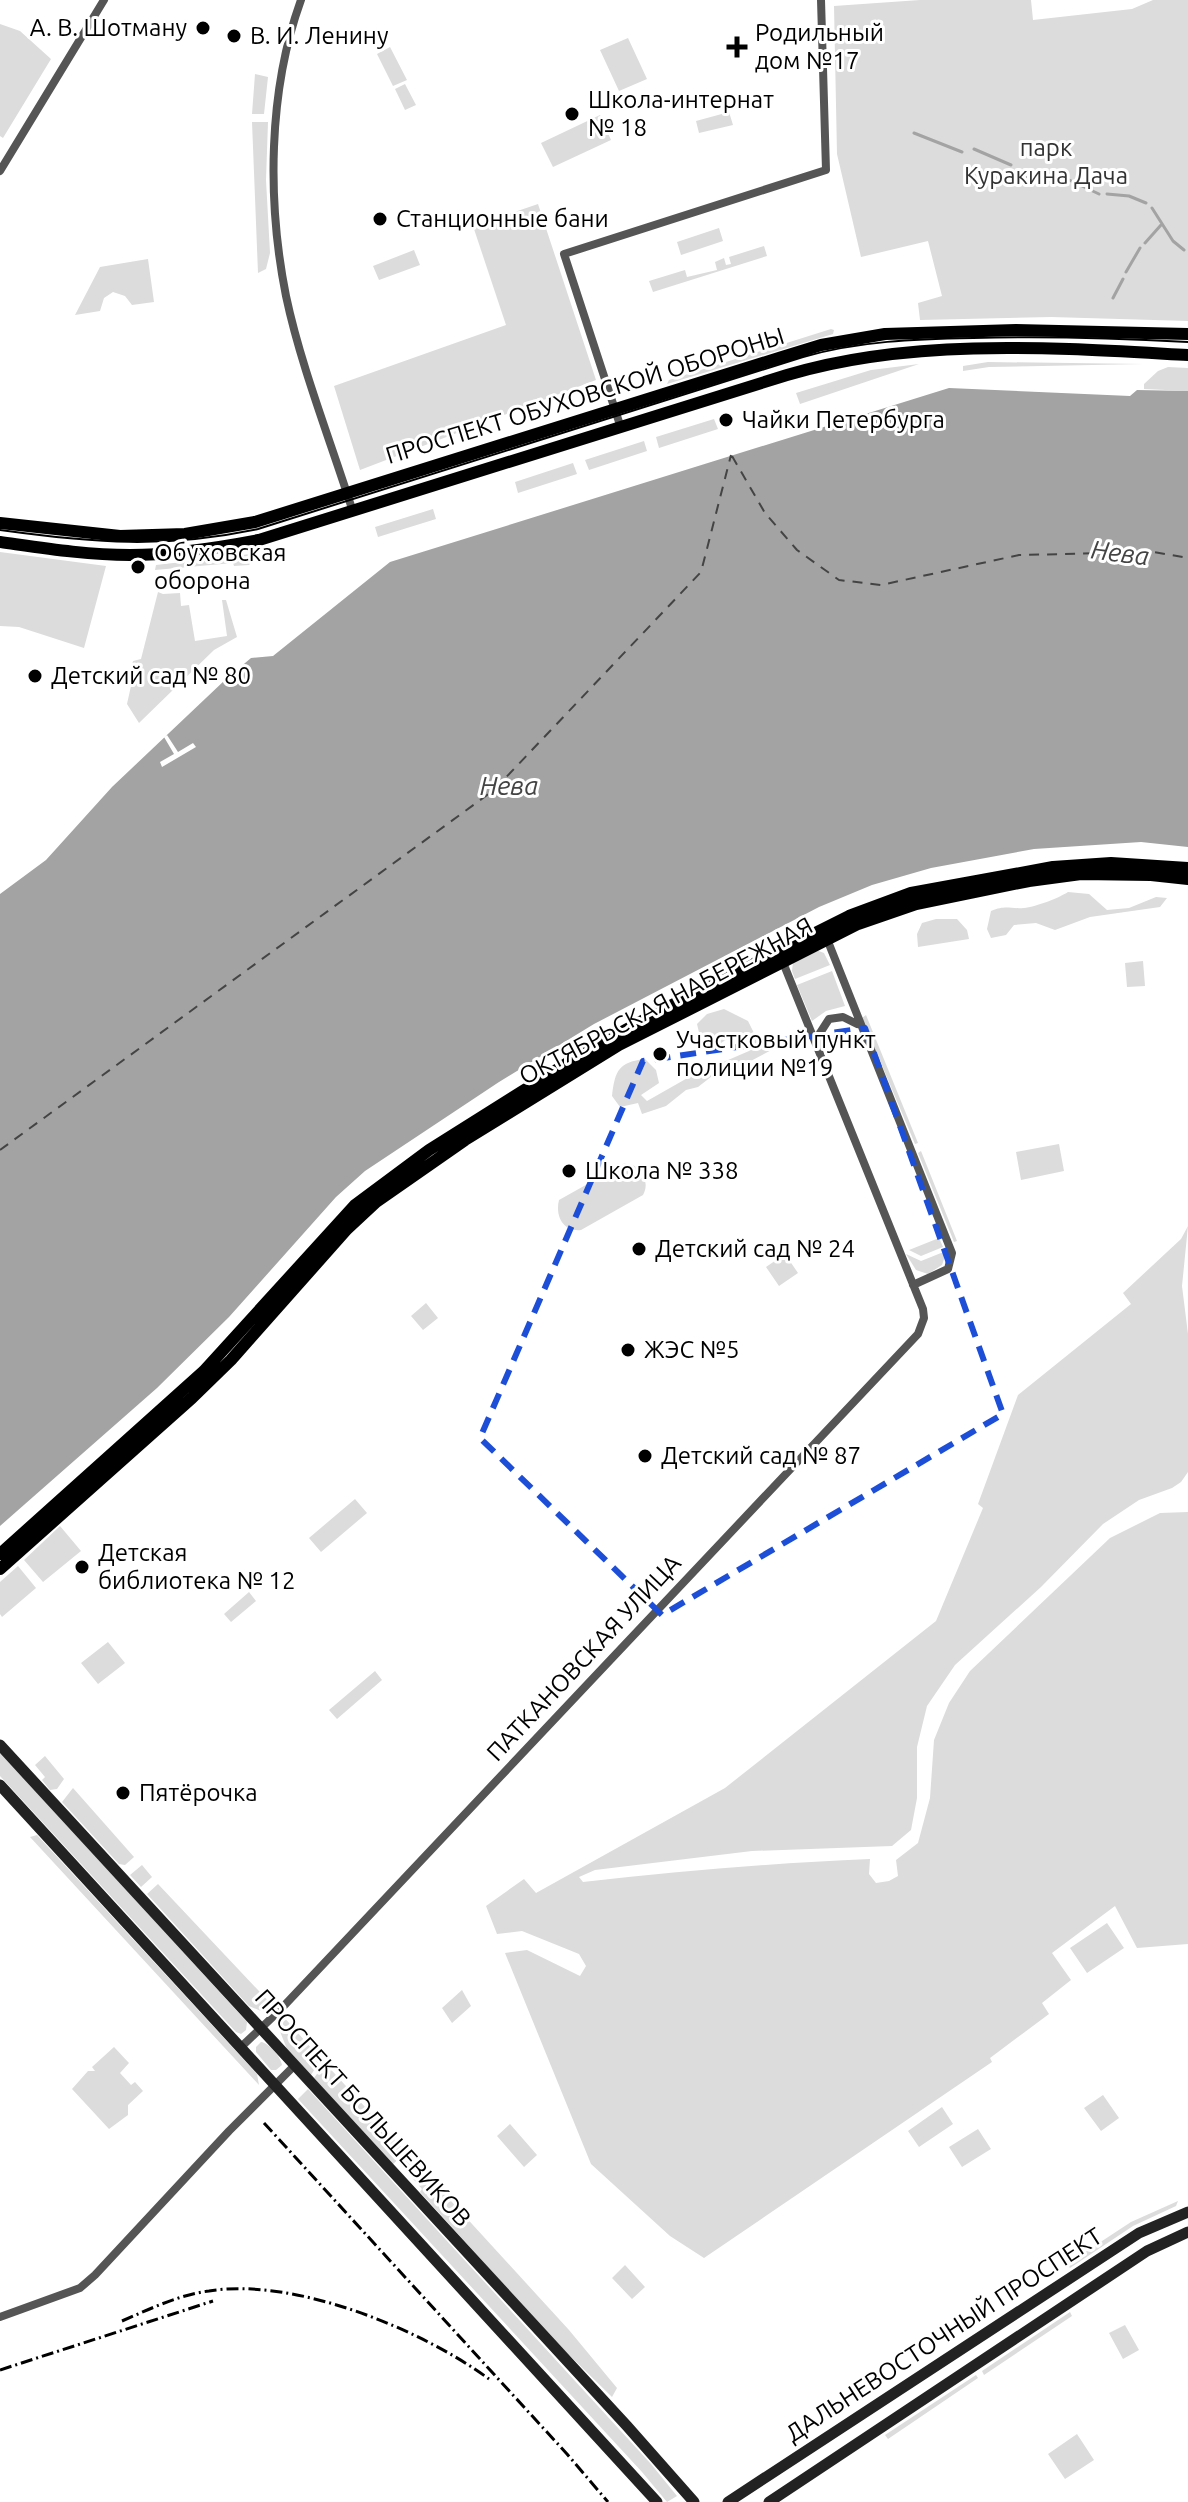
<svg xmlns="http://www.w3.org/2000/svg" width="1188" height="2502" font-family="Ubuntu,sans-serif">
  <rect width="100%" height="100%" fill="#fff"/>
  <path fill="#dcdcdc" d="M920,0h111l2,20 99,-11 21,-9h35v321l-137,-4 -131,3 -2,-17 24,-7 -14,-55 -67,16 -24,-103 -3,-148z
    M0,24l20,7 31,28 -48,79 -3,-2z
    M628,38l19,41 -28,12 -19,-41z
    M390,47l17,33 -14,6 -16,-32z
    M255,74l13,3 -4,37h-12z
    M405,84l11,21 -11,5 -10,-21z
    M729,112l4,13 -34,8 -3,-12z
    M600,115l11,25 -58,27 -12,-24z
    M252,122h16l-2,58 4,73 -4,16 -8,4z
    M538,204l58,176 -236,90 -26,-84 172,-61 -33,-99z
    M719,228l4,13 -42,14 -4,-13z
    M764,246l3,10 -114,36 -4,-11 36,-11 2,7 30,-7 -2,-8 9,-4 2,7 5,-1 -2,-7z
    M414,250l6,15 -41,15 -6,-14z
    M148,259l6,43 -22,3 -7,-9 -12,-4 -9,6 -4,13 -25,4 25,-48z
    M831,329l3,1 -1,4 -166,50 2,-4z
    M988,362l156,2 -155,3 -26,4v-5z
    M919,364l-119,40 -4,-11 75,-23z
    M1168,367l20,1v23l-44,-2v-5l14,-13z
    M714,419l4,10 -59,19 -3,-11z
    M644,441l3,10 -58,19 -4,-10z
    M573,463l4,11 -59,19 -3,-11z
    M433,509l3,10 -58,18 -3,-10z
    M0,552l106,14 -22,82 -65,-21 -19,-1z
    M251,554l5,2 -7,9 -15,1 -1,-3 -78,7 1,-5z
    M158,592l5,2 17,-1 1,13 8,-1 6,36 32,-5 -5,-36h4l11,37 -23,13 -75,73 -12,-19 4,-18 -4,-3 6,-22 8,-2z
    M1068,892l21,2 18,16 22,-2 27,-11 11,1 -7,9 -70,10 -35,13 -19,-7 -22,2 -8,10 -15,3 -4,-9 4,-18c15,-6 18,-2 33,-3 11,-1 35,-10 44,-16z
    M936,919h21l10,11 2,9 -51,8 -1,-13 5,-11z
    M816,950l8,3 6,12 -35,14 -3,-8 1,-9z
    M1143,961l2,25 -18,1 -2,-24z
    M832,971l13,35 -19,5 -14,10 -15,-36z
    M724,1009l24,12 7,14 24,6v5l-49,26 -14,1 -18,14 -12,3 -20,16 -24,8 -4,-11 -18,4 -8,-11c3,-26 7,-34 33,-37l11,11 3,13 -18,12 6,6 44,-25 58,-25 -2,-8 -15,-7 -19,12 -11,-3 -5,-21 10,-10z
    M866,1015l52,128 -3,1 -53,-126z
    M1059,1144l5,27 -43,9 -5,-28z
    M921,1151l36,90 -3,1 -36,-89z
    M625,1163c15,1 26,18 18,32l-62,35c-18,2 -26,-14 -22,-30z
    M1188,1226l-6,60 6,48v138l-7,10 -9,6 -33,12 -36,24 -62,63 -86,78 -28,41 -10,41v51l-6,32 -19,16 -140,5 -157,19 -16,7 4,5c96,-11 191,-19 287,-23l-1,15 7,9 13,-2 9,-5 -2,-16 22,-17 12,-45 4,-58 15,-37 21,-32 140,-133 50,-25 28,-1v432l-51,4 -22,-42 -63,47 19,27 -29,23 7,11 -59,44 2,4 -288,196 -34,-22 -79,-72 -86,-211 22,-3 53,26 6,-10 -7,-12 -57,-23 -25,3 -11,-28 38,-27 12,14 189,-105 211,-167 47,-113 -5,-4 40,-109 113,-91 -8,-11 58,-54z
    M939,1238l4,9 -22,9 -12,-6z
    M941,1253h5l-4,12 -14,9 -12,-4 -10,-16 15,7z
    M785,1254l13,19 -19,13 -13,-19z
    M426,1303l12,15 -15,12 -12,-14z
    M355,1499l12,14 -46,39 -12,-14z
    M60,1526l21,25 -38,31 -19,-22z
    M18,1566l18,22 -34,29 -2,-3v-32z
    M249,1592l7,9 -25,21 -7,-8z
    M108,1642l17,21 -27,21 -17,-21z
    M375,1671l7,9 -45,39 -8,-9z
    M0,1752l247,270 -1,8 -5,4 -5,-2 -236,-256z
    M45,1756l19,23 -7,10 -7,1 -8,-10 3,-3 -10,-12z
    M73,1788l61,69 -9,8 -6,-1 -57,-62z
    M37,1835l220,239 2,11 -229,-248z
    M142,1865l10,12 -11,10 -11,-12z
    M158,1884l116,123 -13,4 -12,-5 -102,-112z
    M1107,1923l17,25 -37,25 -17,-25z
    M462,1990l9,16 -19,17 -10,-15z
    M282,2015l39,44 -10,16 -24,-26 -10,-25z
    M261,2042c8,1 20,15 21,23l-6,5h-5l-15,-18v-5z
    M114,2047l15,16 -9,10 11,12 4,-3 8,9 -15,14v10l-19,14 -37,-40 16,-18h7l-3,-4z
    M325,2063l81,89 -14,13 -78,-87z
    M308,2089l343,375 26,32 -10,6 -25,-30 -344,-373z
    M1103,2095l16,23 -18,13 -17,-23z
    M942,2107l11,17 -34,23 -11,-16z
    M510,2124l27,31 -13,12 -27,-31z
    M978,2129l13,20 -29,18 -13,-20z
    M408,2154l161,176 48,58 -5,9 -57,-56 -135,-149 2,-3 -23,-26z
    M1178,2201l-2,5 -43,20 -63,42 -3,-4 64,-42z
    M625,2265l20,22 -13,12 -20,-21z
    M1070,2312l2,4 -88,59 -2,-4z
    M1125,2325l14,25 -16,9 -14,-26z
    M976,2375l2,3 -90,61 -3,-4z
    M1077,2434l17,26 -29,19 -17,-25z"/>
  <path fill="#a3a3a3" d="M949,388l181,8 7,-6 51,1v456l-47,-5 -107,7 -103,19 -59,17 -53,22 -225,117 -95,58 -134,89 -29,26 -107,120 -72,71 -157,138v-632l46,-34 66,-73 113,-107 26,-22 22,-2 117,-94z"/>
  <path fill="#fff" d="M167,735l11,17 15,-9 3,4 -34,20 -2,-5 14,-8 -10,-17z"/>
  <g fill="none" stroke-linecap="round" stroke-linejoin="round">
    <path stroke="#a3a3a3" stroke-width="3" d="M914,133l48,19
      M974,149l37,16
      M1048,174l19,5 32,15
      M1014,175l3,2
      M1025,178l15,-2
      M1107,194l22,2 17,7
      M1152,208l21,33 11,9
      M1145,243l16,-18
      M1126,272l14,-24
      M1113,298l10,-19"/>
    <path stroke="#444" stroke-width="2" stroke-dasharray="10 8" stroke-linecap="butt" d="M732,456l33,57 32,37 42,30 42,5 138,-30 135,-3 34,6
      M0,1150l494,-360 207,-218 30,-117"/>
    <path stroke="#555" stroke-width="8" d="M301,0c-33,91 -34,201 -15,296 15,71 45,146 67,216
      M0,171l104,-171
      M621,428l-57,-174 262,-84 -5,-170
      M827,939l125,314 -4,16 -35,16
      M817,1047l3,-14 9,-14 14,-2 14,7
      M241,2047l39,-37 638,-676 6,-16 -1,-9 -141,-349
      M0,2317l80,-29 15,-13 134,-144 65,-65"/>
    <path stroke="#222" stroke-width="11" d="M0,1745l627,681 67,76
      M0,1785l657,717
      M728,2502l411,-269 49,-21
      M769,2502l378,-251 41,-19"/>
    <path stroke="#000" stroke-width="12" d="M0,523l120,13 65,-2 70,-12 527,-165 39,-12 64,-11 131,-4 172,4
      M0,542c43,6 86,13 130,13 43,0 87,-7 129,-15l528,-165c126,-38 271,-27 401,-20
      M0,1554l204,-183 151,-166 74,-55 156,-98 81,-44 183,-92 62,-23 142,-26 58,-4 77,5
      M0,1569l192,-171 39,-38 116,-131 29,-27 89,-62 154,-95 239,-121 58,-20 113,-23 52,-7 70,1 37,4"/>
    <path stroke="#000" stroke-width="2" d="M0,530c95,13 163,19 258,-1l545,-172c56,-16 112,-18 170,-19 72,-2 143,0 215,4"/>
    <path stroke="#000" stroke-width="3" stroke-dasharray="12 4 2 4" stroke-linecap="butt" d="M264,2123l303,331 41,48
      M122,2321c28,-12 56,-26 87,-30 85,-14 212,38 280,88
      M0,2370l213,-69"/>
  </g>
  <path fill="none" stroke="#1d4ed8" stroke-width="6" stroke-dasharray="16 10" stroke-linejoin="round" d="M865,1028l138,386 -341,201 -182,-177 163,-377z"/>
  <g fill="#000" stroke="#fff" stroke-width="3">
    <circle cx="203" cy="28" r="8"/>
    <circle cx="234" cy="36" r="8"/>
    <path d="M733 35h8v8h8v8h-8v8h-8v-8h-8v-8h8z"/>
    <circle cx="572" cy="114" r="8"/>
    <circle cx="380" cy="219" r="8"/>
    <circle cx="726" cy="420" r="8"/>
    <circle cx="138" cy="567" r="8"/>
    <circle cx="35" cy="676" r="8"/>
    <circle cx="660" cy="1054" r="8"/>
    <circle cx="569" cy="1171" r="8"/>
    <circle cx="639" cy="1249" r="8"/>
    <circle cx="628" cy="1350" r="8"/>
    <circle cx="645" cy="1456" r="8"/>
    <circle cx="82" cy="1567" r="8"/>
    <circle cx="123" cy="1793" r="8"/>
  </g>
  <g text-anchor="middle" stroke-width="6" stroke-linejoin="round" paint-order="stroke">
    <g font-size="24" fill="#000" stroke="#fff" text-anchor="start">
      <text x="187" y="36" text-anchor="end">А. В. Шотману</text>
      <text x="755" y="41">Родильный<tspan x="755" dy="28">дом №17</tspan></text>
      <text x="250" y="44">В. И. Ленину</text>
      <text x="588" y="108">Школа-интернат<tspan x="588" dy="28">№ 18</tspan></text>
      <text x="396" y="227">Станционные бани</text>
      <text x="742" y="428">Чайки Петербурга</text>
      <text x="154" y="561">Обуховская<tspan x="154" dy="28">оборона</tspan></text>
      <text x="51" y="684">Детский сад № 80</text>
      <text x="676" y="1048">Участковый пункт<tspan x="676" dy="28">полиции №19</tspan></text>
      <text x="585" y="1179">Школа № 338</text>
      <text x="655" y="1257">Детский сад № 24</text>
      <text x="644" y="1358">ЖЭС №5</text>
      <text x="661" y="1464">Детский сад № 87</text>
      <text x="98" y="1561">Детская<tspan x="98" dy="28">библиотека № 12</tspan></text>
      <text x="139" y="1801">Пятёрочка</text>
    </g>
    <g font-size="24" fill="#333" stroke="#fff">
      <text x="1046" y="156">парк<tspan x="1046" dy="28">Куракина Дача</tspan></text>
    </g>
    <g font-size="24" fill="#000" stroke="#fff">
      <text transform="translate(585 396) rotate(-17)" y="8">ПРОСПЕКТ ОБУХОВСКОЙ ОБОРОНЫ</text>
      <text transform="translate(666 1001) rotate(-28)" y="8">ОКТЯБРЬСКАЯ НАБЕРЕЖНАЯ</text>
      <text transform="translate(584 1658) rotate(-47)" y="8">ПАТКАНОВСКАЯ УЛИЦА</text>
      <text transform="translate(363 2108) rotate(48)" y="8">ПРОСПЕКТ БОЛЬШЕВИКОВ</text>
      <text transform="translate(944 2335) rotate(-33)" y="8">ДАЛЬНЕВОСТОЧНЫЙ ПРОСПЕКТ</text>
    </g>
    <g font-size="26" font-style="italic" fill="#444" stroke="#fff">
      <text transform="translate(1120 553) rotate(7)" y="9">Нева</text>
      <text x="509" y="795">Нева</text>
    </g>
  </g>
</svg>
